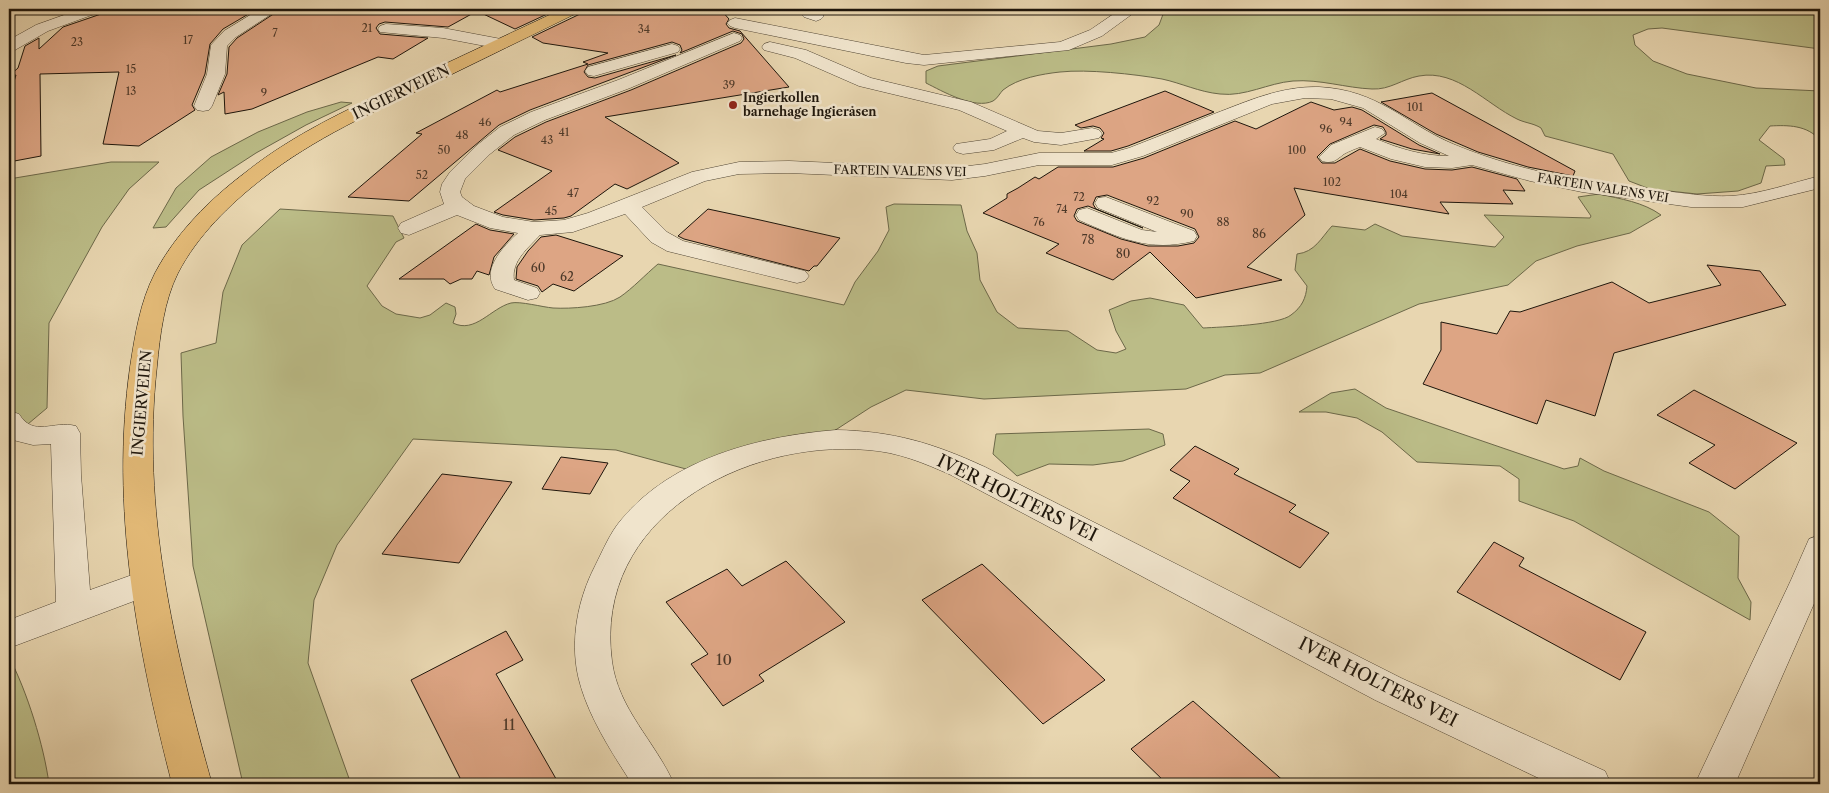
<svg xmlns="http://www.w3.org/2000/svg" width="1829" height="793" font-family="'Libre Caslon Text',serif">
  <rect width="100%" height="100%" fill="#e8d6b0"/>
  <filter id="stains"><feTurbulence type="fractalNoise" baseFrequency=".004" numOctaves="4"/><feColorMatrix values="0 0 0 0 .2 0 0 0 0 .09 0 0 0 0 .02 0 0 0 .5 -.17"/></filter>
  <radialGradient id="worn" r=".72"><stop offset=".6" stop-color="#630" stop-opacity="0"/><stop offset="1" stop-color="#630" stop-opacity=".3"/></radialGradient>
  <path fill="#bbbc87" stroke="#6c6849" d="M1165,9h655v28l-5,3 5,3v6l-158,-21 -14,1 -15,6 2,10 18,16 34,13 69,14 64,3v49c-13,-15 -32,-15 -50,-14l-11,14 25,19 1,6 -19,1 -5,17 -23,8 -41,3 -47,-5 -21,-8 -16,-27 -68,-18 -4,-8c-8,-5 -16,-5 -24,-9 -31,-15 -60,-50 -98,-43 -17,3 -29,14 -47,13 -26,-1 -52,-10 -79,-8 -25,2 -48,16 -73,13 -21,-2 -39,-11 -58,-15 -28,-5 -75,-10 -102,-7 -18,2 -42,6 -57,18 -3,3 -6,9 -10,11 -18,9 -51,-10 -67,-18v-12l12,-5 173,-22 34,-7 14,-12z
    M341,102l11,1 -46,22 -50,28 -57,37 -33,37 -13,1 23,-40 35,-31 47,-25 49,-20z
    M111,162h48l-30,27 -27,38 -53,96 -2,85 -38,32v-261z
    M1599,194c22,5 44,8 62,21l-31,18 -53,13 -41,15 -28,24 -89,19 -159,69 -35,2 -39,14 -202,10 -78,-9 -35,17 -37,24 -105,21 -43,17 -70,-19 -203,-11 -76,106 -23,55 -6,63 43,121h-108l-50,-218 -10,-150 -2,-63 35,-10 7,-51 19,-47 38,-36 113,7 11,22 -8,4 -29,44 15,20 14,8 24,4 10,-3 16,-12 9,4 1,7 -3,9c22,11 38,-15 58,-20 9,-2 31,4 42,5 17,1 52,-1 67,-11 13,-9 25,-22 38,-33l186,41 11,-23 23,-31 11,-21 -3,-23 8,-3 67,1 6,26 10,22 3,27 17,32 21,16 50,3 29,19 19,3 10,-4 -10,-18 -7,-21 22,-9 19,-3 34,7 19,23c18,-1 76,-3 88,-13 11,-8 15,-17 16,-29l-12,-16 2,-16c18,-2 24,-16 35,-28l33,4 10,-6 27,12 93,11 9,-10 -20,-22 106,3 1,-2 -13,-19z
    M1355,389l31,19 178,61 14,-3 2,-8 24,13 105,41 30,24 -1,42 13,24 -1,18 -176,-99 -55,-20v-22l-19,-13 -83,-4 -35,-30 -25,-14 -31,-6h-27l32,-19z
    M1149,429l14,5 2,11 -42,16 -30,4 -44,-1 -32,12 -24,-22 3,-20z
    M9,657c18,34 35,89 40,127h-40z"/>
  <path fill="#dda584" stroke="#1d150b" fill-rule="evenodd" d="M105,9h152l-34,20 -13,15 -5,30 -13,31 3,5 -56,36 -36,-2 16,-72 -79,2 1,82 -32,6v-64l7,-23 -7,1 9,-8 7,-22 14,-8v11l24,-22 38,-13z
    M281,9h277l-43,20 -38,-18 -29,16 -63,-5 -6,2 -3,4 4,6 48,4 -35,21 -15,-2 -126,52 -27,5 -1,-22 -6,3 9,-21 2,-27 8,-9z
    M584,9h136l9,10 -3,5 3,4 11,3 49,56 -184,30 74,46 -52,26 -12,-5 -44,32 -7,2 -30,2 -31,-5 -9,-3 58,-41 -54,-21 17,-13 31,-15 85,-32 110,-47 3,-4 -2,-5 -9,-3 -53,22 2,-3 -2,-5 -8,-3 -84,23 -4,7 4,5 7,1 81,-23 -146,55 -31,15 -90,76 -61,-4 74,-63 -6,-1 81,-43 3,2 88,-28 -5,-2 25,-9 -65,-10 -11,-6 48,-23z
    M1165,91l49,21 -86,34 -17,5h-27l20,-12 -3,-1 3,-5 -4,-5 -7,-2 -12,2 -6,-3z
    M1432,93l143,78 -2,5 -45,-9 -50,-15 -42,-18 -55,-32z
    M1311,102l23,8 18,-3 10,3 57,35 21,9 -28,-5 -32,-10 6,-4v-3l-3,-5 -9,-2 -44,19 -13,13 5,6h13l25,-14 30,12 35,8 27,1 20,-3 45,12 8,12 -22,-1 10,14 -73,-2 9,12 -155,-26 11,27 -58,52 35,13 -86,18 -46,-46 -37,28 -67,-27 13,-9 -76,-31 24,-15v-4l11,-6 17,-11 4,2 19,-12h55l31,-9 91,-37 21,8zM1107,195l88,34 4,8 -5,6 -16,3h-30l-27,-7 -44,-18 -3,-5 3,-7 11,-3 55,22 -47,-19 -3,-5 3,-7z
    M708,209l52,11 80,18 -23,28h-3l-5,5 -125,-32 -6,-3z
    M476,224l14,6 24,4 -20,23 -5,18 -12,-4 -5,8h-11l-11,5 -6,-5h-45z
    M556,235l67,21 -49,35 -21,-7 -11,8 -4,-6 -22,-7 1,-12 11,-16 13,-14z
    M1707,265l53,6 26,34 -172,48 -19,63 -49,-16 -9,24 -114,-40 18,-34v-28l56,12 13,-23 10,1 92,-30 37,21 72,-18z
    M1694,390l103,53 -62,46 -46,-26 26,-18 -58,-30z
    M1195,446l44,23 -5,5 62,31 -7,7 40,21 -29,35 -127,-70 17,-17 -20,-11z
    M561,457l47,6 -18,31 -48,-5z
    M442,474l70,8 -53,81 -77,-9z
    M1494,542l30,16 -5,8 127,66 -26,48 -163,-88z
    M786,561l59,61 -86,53 5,6 -41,25 -32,-42 17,-10 -42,-52 61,-33 15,17z
    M982,564l123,116 -62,44 -121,-124z
    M506,631l17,29 -27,14 63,110h-96l-52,-104z
    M1193,701l94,83h-120l-36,-35z"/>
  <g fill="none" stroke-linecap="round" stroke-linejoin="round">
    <g stroke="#504534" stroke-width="1">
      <path id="minor" d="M81,9h22l-3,3 -52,19 -33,19 -6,2v-12l27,-15z
        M260,9h19l-43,28 -9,9 -2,28 -13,32 -3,4 -6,1 -6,-1 -3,-4 13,-32 4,-29 13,-14z
        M805,9h15l-1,3 5,4 -3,3 -5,2 -12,-4 -3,-3z
        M1121,9h18l-37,27 -33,14 -145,15 -18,-2 -171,-35 -5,-2 -3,-3 3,-3 5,-2 189,37 136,-13 30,-12z
        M386,24l57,4 58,11 6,2 2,3 -2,3 -6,2 -58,-11 -63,-6 -2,-3 2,-3z
        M734,33l6,2 2,3 -2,3 -110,47 -85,32 -31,15 -24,19 -25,25 -5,13 2,5 12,9 29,11 31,5 30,-2 24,-7 104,-41 47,-10 50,-1 163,7 33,-4 54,-11h72l18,-5c28,-11 56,-22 85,-34 34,-13 67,-28 105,-27 60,3 85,36 134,57 64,27 135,39 203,46 25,3 50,7 75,6 31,-2 60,-13 89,-20v12l-77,19h-52l-109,-15 -52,-11 -58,-16 -20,3 -27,-1 -34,-8 -31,-12c-5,2 -11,4 -16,7 -8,6 -11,10 -22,7l-3,-4 12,-12 44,-18 7,2 3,4 -9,6c24,10 47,17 73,17l-29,-13 -57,-35 -32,-9 -26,-1 -33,6 -129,52 -31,9h-73l-54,11 -33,4 -163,-7 -50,1 -34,7 -63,26 25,25 16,9 122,30 4,5 -4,5 -8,2 -130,-32 -16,-9 -26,-28 -52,18 -33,3c-11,12 -29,26 -26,45l23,8 3,5 -3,5 -9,2 -33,-11c-14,-20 9,-43 23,-56l-28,-5 -33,-13 -48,20 -8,-2 -3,-5 3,-5 43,-19 -4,-12 2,-8 8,-12 26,-26 24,-19 31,-15 87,-32z
        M770,42l36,8 65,28 100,24 67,29 23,2 31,-5 7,2 3,4 -3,4 -38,7 -27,-3 -11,-4 -29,12 -31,4 -7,-2 -3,-4 3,-4 34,-5 17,-8 -48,-21 -100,-24 -64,-28 -31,-8 -2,-3 2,-3z
        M672,44l6,2 2,3 -2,3 -84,24 -6,-1 -3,-4 3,-4z
        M1106,197l88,34 3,5 -3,5c-46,11 -74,-3 -115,-21l-3,-5 3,-5 8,-2 55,22 15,2 -59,-24 -3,-5 3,-5z
        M9,411l10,3c15,24 34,6 57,12l4,7 1,42 9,115 56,-20 12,4 5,9 -5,9 -149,56v-28l47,-18 -5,-158 -18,1 -24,-6z
        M836,430c57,1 97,13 149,37l416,211 204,93 6,13h-60l-176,-84 -424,-225c-27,-12 -53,-23 -83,-25 -123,-11 -275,68 -256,211 6,48 43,80 62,123h-42c-21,-33 -45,-69 -54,-108 -8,-37 0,-77 17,-110 8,-16 15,-33 26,-46 51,-62 139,-84 215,-90z
        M1820,535v55l-85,194h-40l96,-204 18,-41z"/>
    </g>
    <g stroke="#1d150b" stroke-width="1">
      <path id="major" d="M562,9h20l-3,3c-48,24 -97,47 -145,71 -59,28 -120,55 -172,96 -32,25 -65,57 -84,94 -14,28 -18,62 -21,93 -16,143 17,281 55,418h-40c-35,-137 -62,-276 -42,-417 5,-32 10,-65 25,-94 21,-40 55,-74 91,-101 50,-40 111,-67 169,-94 49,-23 98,-46 147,-69z"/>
    </g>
    <use href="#minor" fill="#f0e4cc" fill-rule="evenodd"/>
    <use href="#major" fill="#e4bb78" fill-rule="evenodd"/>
  </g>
  <circle fill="#8f2418" stroke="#f0e4cc" stroke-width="2" cx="733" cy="105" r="5"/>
  <g text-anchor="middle" stroke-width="5" stroke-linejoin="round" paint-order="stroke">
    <g font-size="11" fill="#4d3929">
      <text x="367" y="32">21</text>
      <text x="644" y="33">34</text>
      <text x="275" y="37">7</text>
      <text x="188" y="44">17</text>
      <text x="77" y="46">23</text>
      <text x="131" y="73">15</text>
      <text x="729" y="89">39</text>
      <text x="131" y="95">13</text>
      <text x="264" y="97">9</text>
      <text x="1415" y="111">101</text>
      <text x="485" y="126">46</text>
      <text x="1346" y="126">94</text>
      <text x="1326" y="133">96</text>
      <text x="564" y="136">41</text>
      <text x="462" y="139">48</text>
      <text x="547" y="144">43</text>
      <text x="444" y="154">50</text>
      <text x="1297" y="154">100</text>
      <text x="422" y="179">52</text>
      <text x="1332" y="186">102</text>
      <text x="573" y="197">47</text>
      <text x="1399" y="198">104</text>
      <text x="1079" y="201">72</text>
      <text x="1153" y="205">92</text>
      <text x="1062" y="213">74</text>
      <text x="551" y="215">45</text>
      <text x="1187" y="218">90</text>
      <text x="1039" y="226">76</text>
      <text x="1223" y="226">88</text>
    </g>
    <g font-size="12" font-weight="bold" fill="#1d150b" stroke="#f0e4cc" text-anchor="start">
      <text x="743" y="102">Ingierkollen<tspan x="743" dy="14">barnehage Ingieråsen</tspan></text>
    </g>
    <g font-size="12" fill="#1d150b" stroke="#f0e4cc">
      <text transform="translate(900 171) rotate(1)" y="4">FARTEIN VALENS VEI</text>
      <text transform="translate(1603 188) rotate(9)" y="4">FARTEIN VALENS VEI</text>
    </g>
    <g font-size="12" fill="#4d3929">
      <text x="1259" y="238">86</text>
      <text x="1088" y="244">78</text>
      <text x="1123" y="258">80</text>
      <text x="538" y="272">60</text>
      <text x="567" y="281">62</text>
    </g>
    <g font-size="15" fill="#1d150b" stroke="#f0e4cc">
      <text transform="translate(401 92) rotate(-26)" y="5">INGIERVEIEN</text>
      <text transform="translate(142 403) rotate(-85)" y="5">INGIERVEIEN</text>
    </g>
    <g font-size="15" fill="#4d3929">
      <text x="724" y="665">10</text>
      <text x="509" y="730">11</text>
    </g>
    <g font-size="18" fill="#1d150b" stroke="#f0e4cc">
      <text transform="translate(1017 498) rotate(26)" y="6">IVER HOLTERS VEI</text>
      <text transform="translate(1378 682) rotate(27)" y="6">IVER HOLTERS VEI</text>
    </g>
  </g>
  <rect width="1829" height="793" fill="none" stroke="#e8d6b0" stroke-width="30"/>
  <rect x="10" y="10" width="1809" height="773" fill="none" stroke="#1d150b" stroke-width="2.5"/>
  <rect x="15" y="15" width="1799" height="763" fill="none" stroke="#1d150b"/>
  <rect width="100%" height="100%" filter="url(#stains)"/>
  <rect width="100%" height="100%" fill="url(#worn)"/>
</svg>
